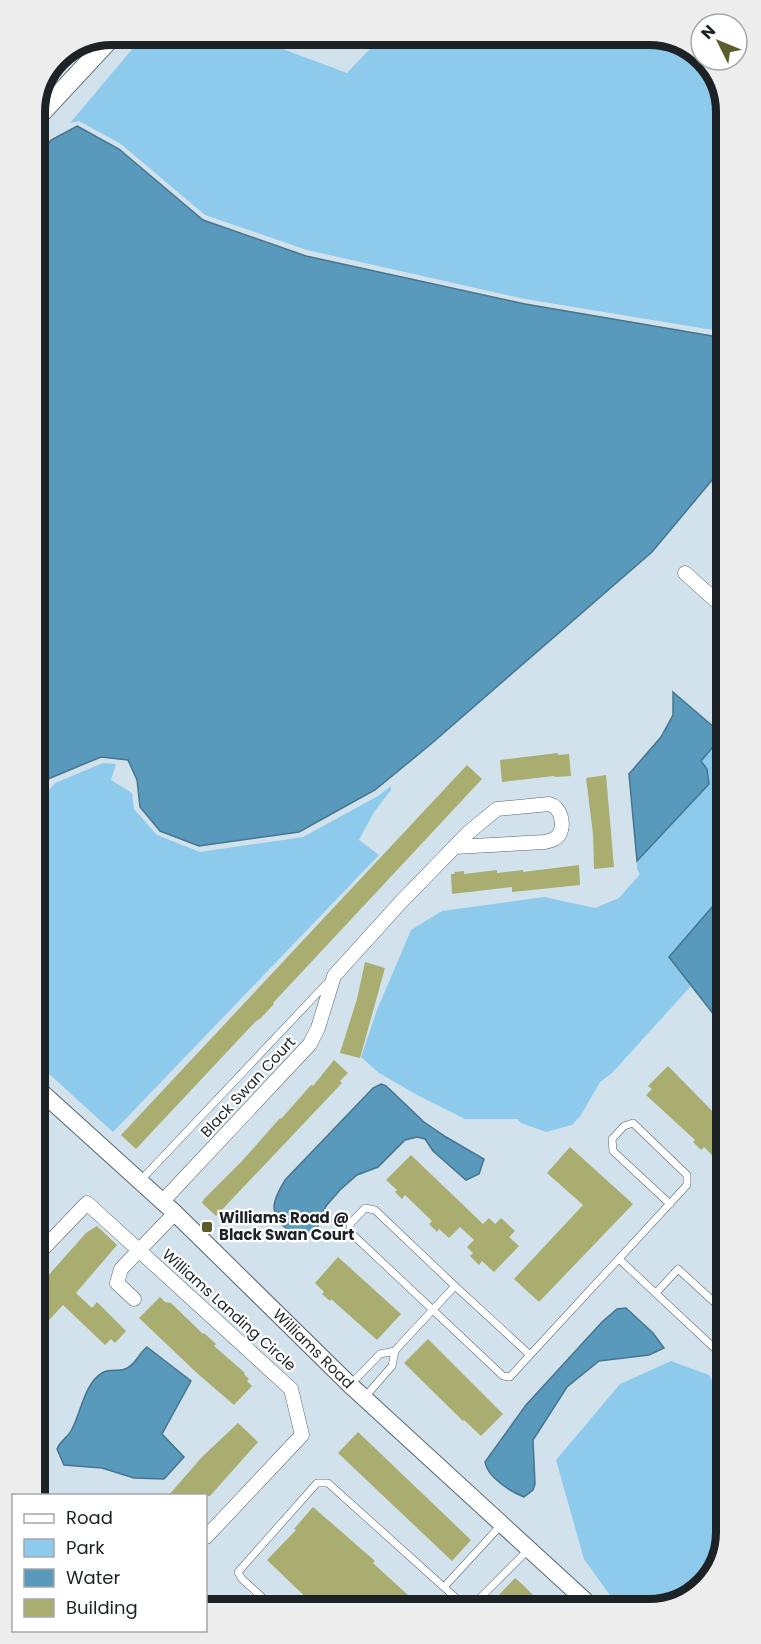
<svg xmlns="http://www.w3.org/2000/svg" width="761" height="1644" font-family="Poppins,sans-serif">
  <rect width="100%" height="100%" fill="#d2e2ec"/>
  <path fill="#8ecaec" d="M144,35h101l102,38 36,-38h271l42,16 5,9h2l19,27 1,247 -4,-3 -194,-32 -218,-49 -102,-35 -84,-71 -42,-23 -9,2z
    M708,719l16,14 1,159 -56,65 22,29 -79,87 -12,9 -19,33 -9,10 -26,7 -25,-9 -4,-4h-52l-46,-23 -40,-23 -18,-16 16,-47 34,-80 31,-19 102,-14 51,11 24,-10 21,-24 -3,-5v-8l72,-77 -8,-23 21,-26z
    M103,763l13,1 -5,16 21,13 2,16 23,26 43,17 103,-15 75,-41 13,-10v4l-17,22 -15,28 20,15 -266,277 -76,-69v-258l18,-22z
    M671,1361l38,14 17,32v125l-13,43 -39,30 -54,1 -8,-8 -28,-39 -28,-99 64,-76z"/>
  <path fill="#5999bb" stroke="#47758e" stroke-width="1.5" d="M77,126l42,23 84,71 103,36 219,48 193,33 5,5v125l-71,85 -221,192 -56,46 -76,42 -100,14 -39,-15 -20,-24 -3,-27 -9,-20 -27,-3 -53,22 -11,8 -2,-627 16,-20z
    M673,692l50,43 -22,26 6,8 2,15 -72,77 -8,-87 32,-37 12,-22z
    M725,892v137l-56,-72z
    M381,1084l5,2 38,36 22,15 38,22 -5,15 -13,6 -33,-29 -8,-12 -8,-2 -12,3 -27,27 -21,8 -17,15 -14,16 -12,30c-16,5 -40,-12 -40,-30 1,-10 6,-17 11,-26l88,-92z
    M626,1308l27,25 11,15 -15,7 -50,6 -32,26 -34,53 2,44 -2,6 -9,7c-13,-5 -37,-20 -39,-35l41,-57 76,-83 15,-13z
    M147,1347l44,34 -29,53 22,23 -20,22 -30,-1 -32,-10 -38,-3 -7,-16c3,-8 10,-11 14,-18 10,-18 13,-47 31,-58 7,-5 16,-1 23,-4 11,-4 13,-15 22,-22z"/>
  <path fill="#a9ad6f" d="M558,753v2l11,-1 2,22 -16,1 -1,-1 -52,6 -2,-22z
    M467,765l15,14 -209,224 1,1 -13,14 -6,4 -119,127 -15,-14z
    M606,775l8,92 -20,2 -1,-35 -7,-56z
    M579,865l1,20 -68,7v-5l-60,7 -1,-20h4l-1,-2 10,-1v3l33,-4v3l26,-3v2z
    M365,962l20,6 -25,90 -20,-5 17,-54z
    M334,1060l14,13 -8,8 2,2 -126,133 -14,-13 2,-4 38,-38 38,-43 1,1 30,-34 2,1z
    M668,1066l57,58v28l-8,8 -13,-13 -3,3 -8,-8 2,-2 -49,-45 6,-6 -4,-3z
    M570,1147l63,57 -94,98 -25,-23 69,-74 -36,-32z
    M411,1155l72,69 6,-6 6,6 6,-6 14,13 -6,6 10,9 -25,26 -12,-11 -3,4 -9,-9 3,-3 -6,-6 7,-7 -14,-13 -11,11 -10,-9 -2,3 -8,-8 3,-3 -27,-26 -3,4 -7,-7 2,-2 -11,-10z
    M97,1226l20,19 -41,48 16,15 5,-6 29,29 -11,12 -4,-4 -6,6 -42,-40 -25,27v-45l48,-54z
    M338,1257l63,57 -24,26 -46,-41 -1,2 -8,-7 2,-2 -9,-9z
    M160,1297l5,5 6,1 32,31 1,-1 12,11 -2,2 31,27 -1,1 5,5 -2,2 5,5 -18,19 -36,-31 -59,-56z
    M428,1339l75,75 -22,22 -17,-16 -1,1 -59,-58z
    M238,1423l20,19 -48,54h-42l34,-39z
    M358,1432l113,108 -19,21 -114,-108z
    M313,1507l62,54 -2,2 48,44 -104,1 -50,-48 29,-30 -2,-1z
    M515,1578l8,7 21,21h-42l-7,-7z"/>
  <g fill="none" stroke-linecap="round" stroke-linejoin="round">
    <g stroke="#57666e" stroke-width="8">
      <path id="service" d="M140,1181l190,-201
        M619,1259l107,100
        M656,1293l22,-24 48,44
        M395,1351l5,-6 55,-59 75,69 -20,22 -7,-1 -153,-144v-8l15,-16 10,2 80,76
        M530,1355l157,-170v-10l-54,-52 -9,3 -12,13 1,12 57,53
        M350,1385l30,-31 15,-3 -3,15 -28,32
        M445,1586l57,-62
        M471,1607l58,-58
        M274,1608l-32,-29 -4,-7 79,-89h11l138,124"/>
    </g>
    <g stroke="#57666e" stroke-width="15">
      <path id="minor" d="M685,573l39,35
        M162,1202l148,-158 8,-16 16,-52 66,-73 69,-71 28,-23 52,-5c12,3 16,20 10,31 -3,4 -9,6 -14,7l-91,5
        M38,1254l49,-51 204,186 11,46 -96,102
        M134,1299l-17,-16 4,-14 54,-56"/>
    </g>
    <g stroke="#57666e" stroke-width="18">
      <g id="tertiary">
        <path id="s1" d="M37,1088l138,125 175,172 241,221"/>
      </g>
    </g>
    <g stroke="#57666e" stroke-width="20">
      <path id="secondary" d="M35,120l79,-85"/>
    </g>
    <use href="#service" stroke="#fff" stroke-width="7"/>
    <use href="#minor" stroke="#fff" stroke-width="14"/>
    <use href="#tertiary" stroke="#fff" stroke-width="16"/>
    <use href="#secondary" stroke="#fff" stroke-width="18"/>
  </g>
  <rect fill="#5b5d2b" stroke="#fff" stroke-width="2" x="201" y="1221" width="12" height="12" rx="3"/>
  <g text-anchor="middle" stroke-width="4.5" stroke-linejoin="round" paint-order="stroke">
    <g font-size="15" fill="#1c2226" stroke="#fff">
      <text transform="translate(248 1087) rotate(-47)" y="5">Black Swan Court</text>
      <text transform="translate(229 1310) rotate(42)" y="5">Williams Landing Circle</text>
      <text dy="5" stroke="none"><textPath href="#s1" startOffset="380">Williams Road</textPath></text>
    </g>
    <g font-size="15" font-weight="bold" fill="#1c2226" stroke="#fff" text-anchor="start">
      <text x="219" y="1223">Williams Road @<tspan x="219" dy="17">Black Swan Court</tspan></text>
    </g>
  </g>
  <path d="M0 0H761V1644H0ZM112 45H649A67 67 0 0 1 716 112V1532A67 67 0 0 1 649 1599H112A67 67 0 0 1 45 1532V112A67 67 0 0 1 112 45Z" fill="#ededee" fill-rule="evenodd"/>
  <path fill="none" stroke="#1c2226" stroke-width="8" d="M112 45H649A67 67 0 0 1 716 112V1532A67 67 0 0 1 649 1599H112A67 67 0 0 1 45 1532V112A67 67 0 0 1 112 45Z"/>
  <rect x="12" y="1494" width="195" height="138" fill="#ffffff" stroke="#a4a7a8" stroke-width="1.5"/>
  <rect x="24" y="1514" width="30" height="9" fill="#ffffff" stroke="#a4a7a8" stroke-width="1.5"/>
  <text x="66" y="1524" font-size="18" fill="#1c2226">Road</text>
  <rect x="24" y="1539" width="30" height="18" fill="#8ecaec" stroke="#a4a7a8" stroke-width="1.5"/>
  <text x="66" y="1554" font-size="18" fill="#1c2226">Park</text>
  <rect x="24" y="1569" width="30" height="18" fill="#5999bb" stroke="#a4a7a8" stroke-width="1.5"/>
  <text x="66" y="1584" font-size="18" fill="#1c2226">Water</text>
  <rect x="24" y="1599" width="30" height="18" fill="#a9ad6f" stroke="#a4a7a8" stroke-width="1.5"/>
  <text x="66" y="1614" font-size="18" fill="#1c2226">Building</text>
  <g transform="translate(719 42) rotate(313)"><circle r="28" fill="#ffffff" stroke="#a4a7a8" stroke-width="1.5"/>
  <path d="M0-4.5L10 22L0 15L-10 22Z" fill="#5b5d2b"/>
  <text y="-9" font-size="16" font-weight="bold" text-anchor="middle" fill="#1c2226">N</text>
  </g>
</svg>
